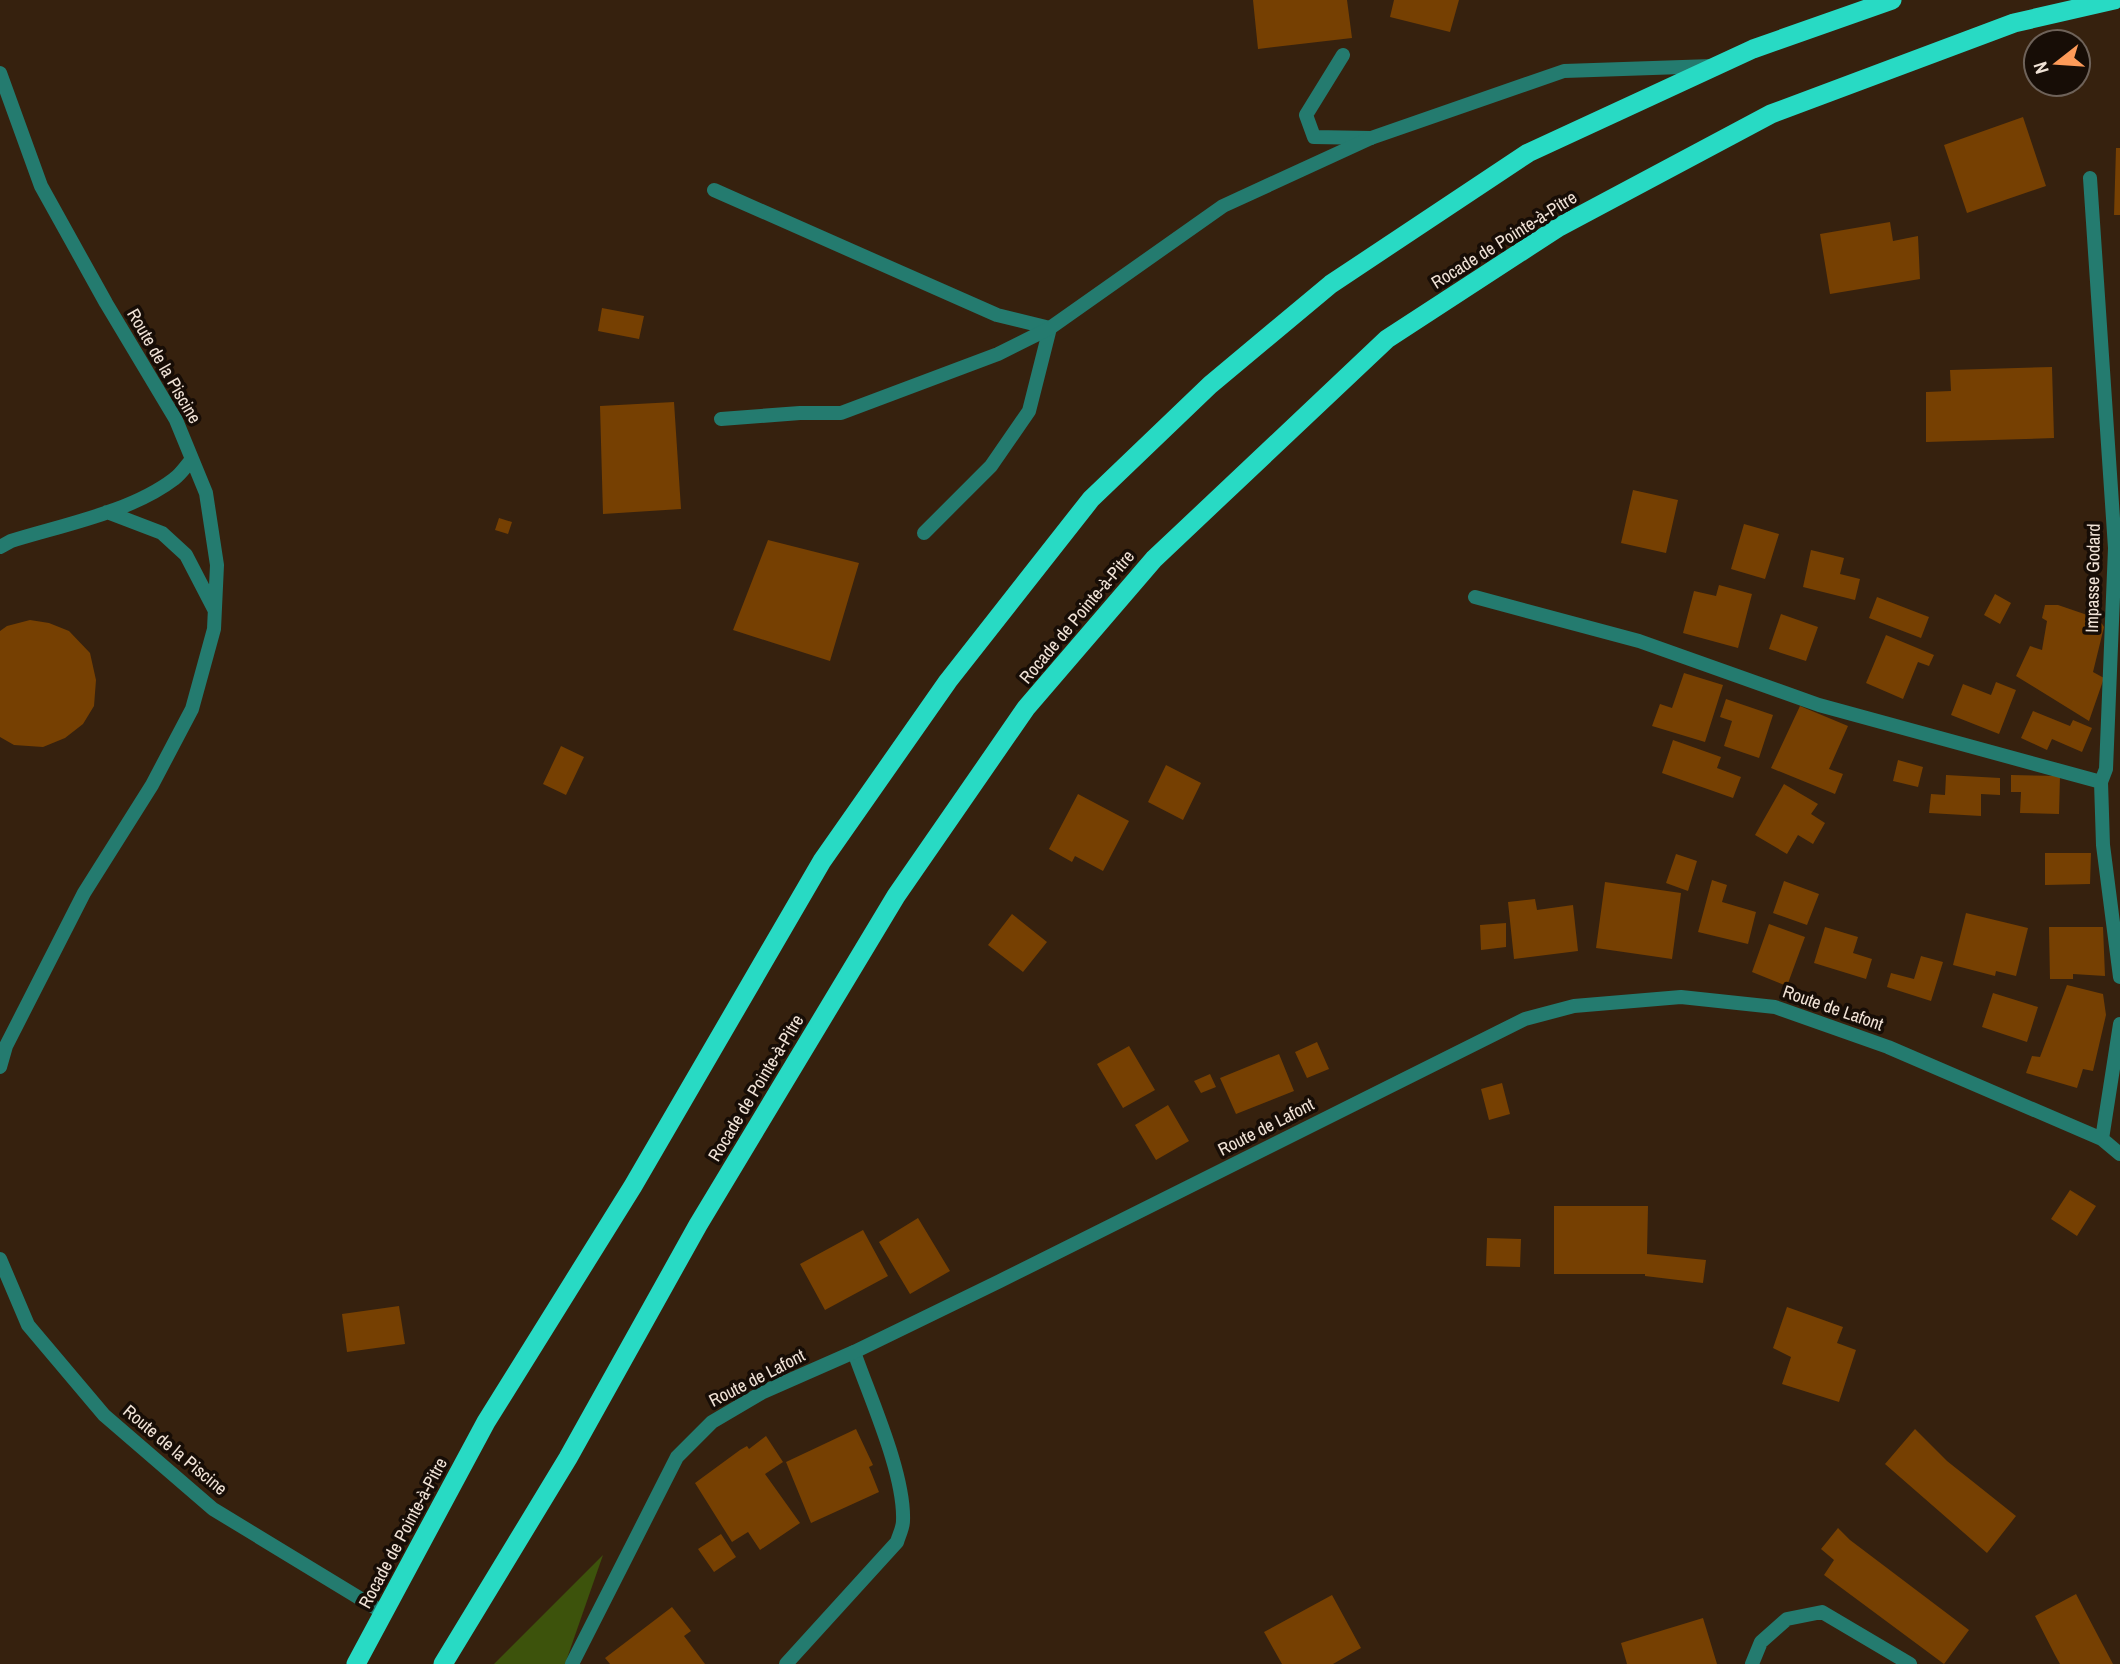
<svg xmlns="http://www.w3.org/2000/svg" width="2120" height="1664" font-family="'Archivo Narrow',sans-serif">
  <rect width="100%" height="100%" fill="#36210e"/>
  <path fill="#3d530c" d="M603,1555l-38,109h-71z"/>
  <path fill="#764002" d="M1253,0h94l5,38 -94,11z
    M1394,0h65l-9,32 -60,-15z
    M2023,117l23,69 -79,27 -23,-68z
    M2116,148h4v67h-6z
    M1890,222l3,19 25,-5 2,43 -90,15 -10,-60z
    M602,308l42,8 -5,23 -41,-8z
    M2052,367l2,71 -128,4v-50l25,-1 -1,-21z
    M674,402l7,107 -78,5 -3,-108z
    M1633,490l45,10 -12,53 -45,-10z
    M499,518l13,4 -4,12 -13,-4z
    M1744,524l35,10 -14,45 -34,-10z
    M768,540l91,23 -29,98 -97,-31z
    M1811,550l33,8 -4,16 20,5 -5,21 -52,-13z
    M1719,585l33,9 -14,54 -55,-15 11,-42 22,5z
    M1995,594l16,9 -11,21 -16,-9z
    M1877,597l52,20 -8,21 -52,-20z
    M2045,605h13l41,14 5,8 -11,45 11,6 -15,43 -73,-45 14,-30 12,4 5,-29 -5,-3z
    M1781,614l37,13 -12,34 -37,-12z
    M30,620l19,3 20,8 21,22 6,27 -2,26 -11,18 -18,14 -22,9 -29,-2 -14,-8v-106l7,-5z
    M1886,635l48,20 -5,11 -11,-4 -15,37 -37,-16z
    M1684,673l39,12 -18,57 -53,-16 8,-22 12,4z
    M1996,682l20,8 -17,44 -48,-19 12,-31 28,11z
    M1726,699l47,16 -14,43 -35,-12 8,-25 -12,-4z
    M1800,706l48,20 -19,43 14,5 -8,20 -64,-26z
    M2033,711l37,15 3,-6 19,8 -10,24 -30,-13 -5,11 -26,-12z
    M1673,740l48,17 -4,11 24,9 -8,21 -71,-25z
    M561,746l23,11 -18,38 -23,-11z
    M1898,760l25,7 -5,20 -25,-6z
    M1166,765l35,18 -18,37 -35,-18z
    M1946,775l54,3v17l-19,-1v22l-52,-3 2,-19 14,1z
    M2011,775l49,1 -1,38 -39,-1 1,-21h-10z
    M1784,784l34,20 -7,10 14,9 -12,21 -15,-9 -11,19 -32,-19z
    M1078,794l51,27 -26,50 -28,-15 -3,6 -23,-13z
    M2045,853h46l-1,31 -45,1z
    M1676,854l21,7 -9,30 -22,-8z
    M1712,880l15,5 -5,17 34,10 -8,32 -50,-12z
    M1784,881l35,13 -12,31 -34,-12z
    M1605,882l76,11 -9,66 -76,-11z
    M1535,899l2,11 36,-5 5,46 -64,8 -6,-57z
    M1966,913l62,15 -12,48 -20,-5 -1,5 -42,-11z
    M1012,914l35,28 -24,30 -35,-27z
    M1506,923v24l-25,3 -1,-25z
    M1769,924l36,13 -18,49 -35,-14z
    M1825,927l33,10 -5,16 19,6 -6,20 -52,-16z
    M2049,927h54l2,49 -32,-2v5h-23z
    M1921,956l22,6 -12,39 -44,-14 4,-14 23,6z
    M2067,985l36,9 3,21 -13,56 -10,-2 -6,19 -51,-15 6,-17 8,1z
    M1993,993l45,14 -11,35 -45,-15z
    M1317,1042l12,27 -22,9 -12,-26z
    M1129,1046l26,44 -32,18 -26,-44z
    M1279,1054l15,37 -58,23 -16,-36z
    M1210,1074l6,13 -15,6 -7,-12z
    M1502,1083l8,31 -21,6 -8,-31z
    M1168,1105l21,36 -33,19 -21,-35z
    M2070,1190l26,16 -19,30 -26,-17z
    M1554,1206h94l-1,48 59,6 -3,23 -58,-7v-2h-91z
    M918,1218l32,53 -40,23 -31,-52z
    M863,1230l25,46 -63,34 -25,-46z
    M1487,1238l34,1 -1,28 -34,-1z
    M399,1306l6,38 -58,8 -5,-38z
    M1787,1307l56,20 -6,16 19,7 -17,52 -57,-18 9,-27 -18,-9z
    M856,1429l17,36 -4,2 10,25 -68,31 -25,-61z
    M1915,1429l32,32 69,55 -29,37 -102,-89z
    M766,1436l17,26 -18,12 35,49 -40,27 -12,-18 -16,10 -37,-59 45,-33 7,-4 2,3z
    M1838,1528l12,12 119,90 -25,34 -120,-89 10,-15 -13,-11z
    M721,1534l15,23 -22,15 -16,-23z
    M2076,1594l20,38 17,32h-53l-5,-9 -20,-39z
    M1332,1595l29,53 -28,16h-51l-18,-32z
    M672,1607l19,24 -7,5 21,28h-95l-5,-6z
    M1703,1618l14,46h-90l-6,-21z"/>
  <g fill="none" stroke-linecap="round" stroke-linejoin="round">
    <path stroke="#247b6f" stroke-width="14" d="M1343,55l-37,60 8,22 57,1
      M714,190l283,125 53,13 -21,83 -38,55 -67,67
      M786,1664l111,-122c2,-7 6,-14 6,-21 2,-47 -33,-123 -49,-169"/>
    <path stroke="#247b6f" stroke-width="14" d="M0,73l41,113 65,117 70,117 30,73 11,72 -3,64 -22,80 -40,76 -68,108 -78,153 -6,21
      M2090,178l25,370 -9,221 -5,13 2,63 17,132
      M721,419l79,-6h41l157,-59 52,-26 173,-122 148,-68 193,-67 148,-5
      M107,512l55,21 24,22 28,54
      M0,547l11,-6c51,-16 120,-29 163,-62 7,-5 12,-13 18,-20
      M1475,597l164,44 180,64 282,77
      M2102,1139l18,-115
      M0,1259l28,66 76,90 109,94 171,104
      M572,1664l105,-207 35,-35 51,-30 91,-40 146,-71 525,-262 49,-13 107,-9 94,10 113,40 214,92 18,15
      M1752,1664l9,-22 26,-23 35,-7 88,52"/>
    <path stroke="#28dac4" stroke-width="19" d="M356,1664l130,-242 147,-236 189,-325 126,-180 143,-182 119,-114 121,-101 197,-131 225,-104 139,-49
      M443,1664l125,-206 130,-233 198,-329 130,-188 128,-149 233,-220 172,-112 212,-113 243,-91 100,-23"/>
  </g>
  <g text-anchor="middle" stroke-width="7" stroke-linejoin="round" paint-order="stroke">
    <g font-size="18" fill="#f0e2d6" stroke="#170d06">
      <text transform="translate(1504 240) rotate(-32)" y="6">Rocade de Pointe-à-Pitre</text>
      <text transform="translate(164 366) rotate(60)" y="6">Route de la Piscine</text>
      <text transform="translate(2093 578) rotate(-89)" y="6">Impasse Godard</text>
      <text transform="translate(1077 617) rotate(-50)" y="6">Rocade de Pointe-à-Pitre</text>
      <text transform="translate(1833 1008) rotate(19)" y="6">Route de Lafont</text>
      <text transform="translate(756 1088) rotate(-59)" y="6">Rocade de Pointe-à-Pitre</text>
      <text transform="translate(1266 1127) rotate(-27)" y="6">Route de Lafont</text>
      <text transform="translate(757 1378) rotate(-27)" y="6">Route de Lafont</text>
      <text transform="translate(175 1450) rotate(40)" y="6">Route de la Piscine</text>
      <text transform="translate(403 1533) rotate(-62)" y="6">Rocade de Pointe-à-Pitre</text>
    </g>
  </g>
  <g transform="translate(2057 63) rotate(253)"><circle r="33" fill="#170d06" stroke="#6e6259" stroke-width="2"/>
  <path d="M0-5L12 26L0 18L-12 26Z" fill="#fe9b59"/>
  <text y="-10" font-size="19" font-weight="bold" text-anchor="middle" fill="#f0e2d6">N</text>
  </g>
</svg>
